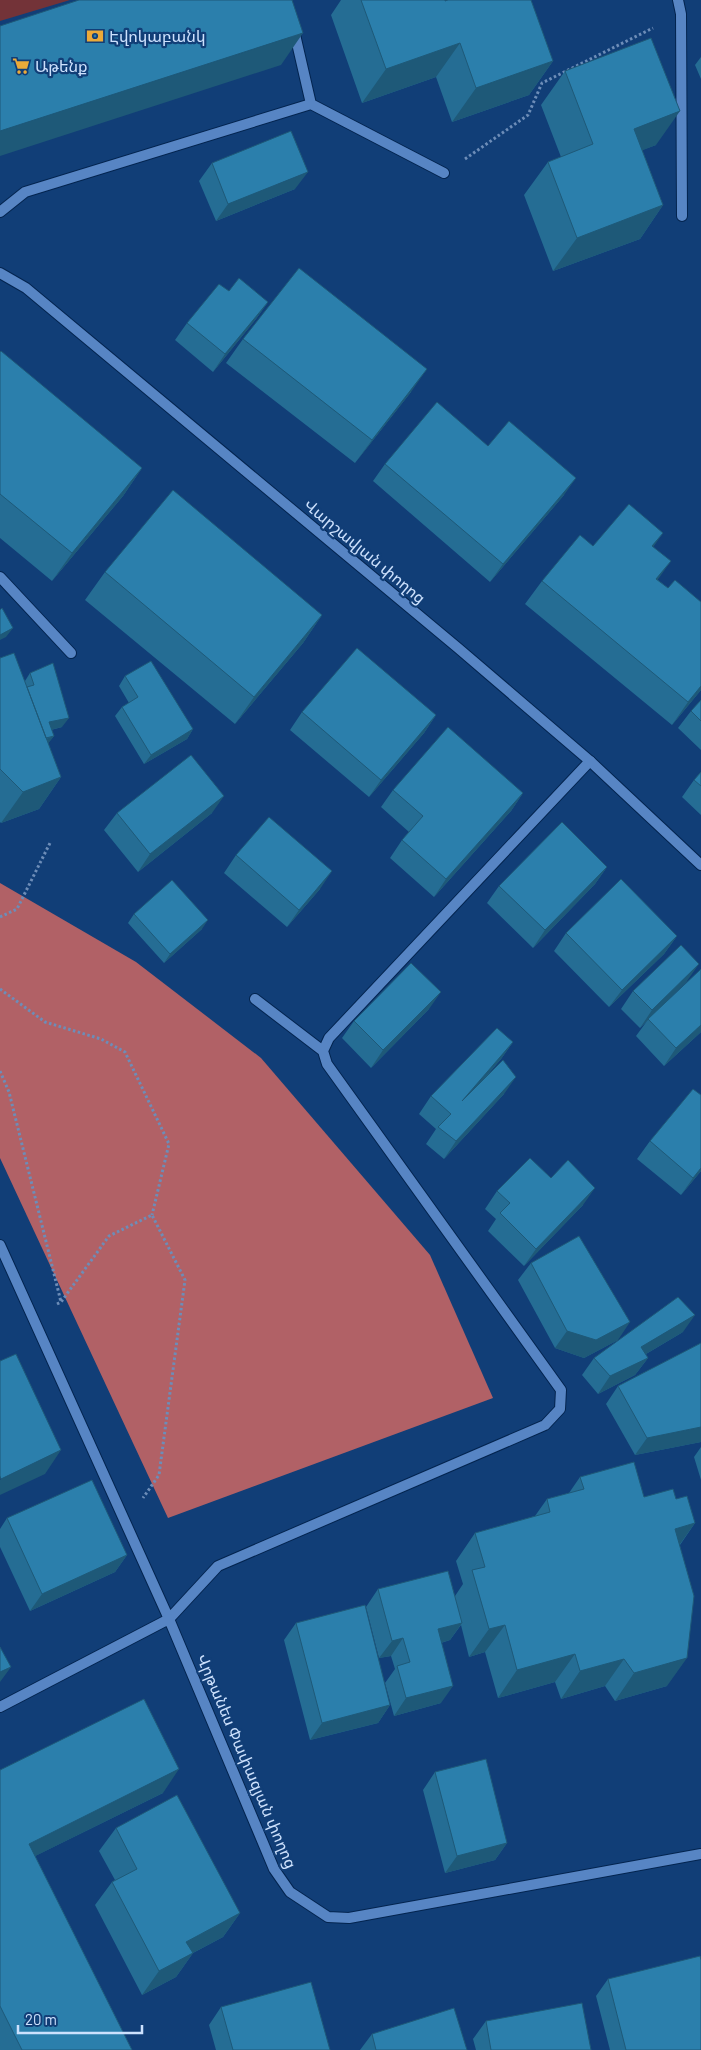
<svg xmlns="http://www.w3.org/2000/svg" width="701" height="2050" font-family="Barlow,'Noto Sans Armenian',sans-serif">
  <rect width="100%" height="100%" fill="#113e77"/>
  <path fill="#733338" d="M0,0h70l-70,21z"/>
  <path fill="#b16166" d="M0,883l136,79 125,96 169,197 63,143 -325,120 -168,-360z"/>
  <g fill="none" stroke-linecap="round" stroke-linejoin="round">
    <g stroke="#03244f" stroke-width="12">
      <path id="service" d="M678,0l3,14 1,202
        M294,30l17,74
        M0,212l25,-20 286,-88 133,69
        M0,577l71,76
        M255,999l68,52
        M0,1245l169,374 49,-53 327,-141 15,-16 1,-19 -234,-326 -4,-13 6,-13 261,-277"/>
    </g>
    <g stroke="#03244f" stroke-width="12">
      <path id="minor" d="M0,273l26,15 432,360 132,113 111,104
        M0,1707l169,-88 105,250 16,23 38,25 21,1 352,-64"/>
    </g>
    <path stroke="#6d8db8" stroke-width="3" stroke-dasharray="2.5 2.5" stroke-linecap="butt" d="M465,159l63,-44 14,-32 111,-55
      M0,917l17,-8 34,-68
      M0,989l45,33 56,17 24,13 44,92 -17,71
      M0,1071l9,21 52,210
      M57,1304l4,-2 48,-66 43,-21 33,65 -26,195 -16,23"/>
    <use href="#service" stroke="#5785c4" stroke-width="10"/>
    <use href="#minor" stroke="#5785c4" stroke-width="10"/>
  </g>
  <path fill="#256d94" d="M341,0h104v1l108,60 -24,34 -77,27 -16,-45 -74,26 -31,-88z
    M701,57v22l-6,-14z
    M565,71l91,74 -14,5 21,55 -23,34 -87,32 -29,-76 24,-33 13,-5 -20,-52z
    M212,163l83,26 -79,32 -17,-40z
    M229,291l39,11 -12,17 -43,53 -38,-32 12,-17z
    M243,339l168,53 -56,71 -129,-100z
    M0,352l142,116 -19,28 -71,85 -52,-43z
    M488,446l76,49 -74,87 -117,-101 12,-17z
    M593,546l60,1 5,33 10,8 33,102 -29,35 -147,-121 17,-23z
    M105,572l217,43 -19,28 -68,81 -150,-124z
    M0,658l25,23 5,-8 32,54 -11,3 3,6 -6,7 13,34 -22,32 -38,14 -1,-1z
    M125,676l68,53 -6,10 -43,25 -29,-48 7,-9 7,-4 -10,-17z
    M701,700v50l-23,-22 13,-17z
    M302,712l134,3 -12,18 -55,64 -79,-67z
    M701,772v43l-19,-18 12,-17z
    M393,790l130,3 -12,18 -77,86 -44,-39 12,-18 7,-8 -28,-25z
    M117,813h95l-74,59 -34,-42z
    M236,855l84,34 -33,38 -63,-54z
    M607,867l-12,17 -62,64 -46,-45 12,-17z
    M134,914l68,15 -38,34 -36,-40z
    M566,933l111,3 -13,18 -55,53 -55,-56z
    M687,981l-24,24 38,27 -37,34 -28,-30 11,-15 -7,7 -19,-19 12,-18z
    M429,1009l-58,59 -29,-30 12,-17z
    M513,1042l-12,17 -17,20 20,15 -60,65 -18,-15 10,-15 -17,-15 12,-18z
    M650,1141l51,30 -20,24 -44,-36z
    M551,1178l32,27 -59,61 -36,-35 8,-12 -11,-10 12,-18z
    M531,1263l87,77 -34,18 -29,-10 -37,-68z
    M683,1332l-37,22 2,4 -13,17 -37,19 -16,-19 12,-17z
    M701,1343v99l-66,13 -29,-51 12,-18z
    M701,1447v33l-7,-23z
    M580,1477l64,20 32,2 19,24 -15,22 -13,141 -52,15 -10,-15 -44,13 -6,-17 -57,16 -13,-46 -16,5 -8,-32 -11,15 -9,3v60l-47,13 -9,-33 10,-14 -4,-13 -12,2 -13,-51 12,-18 77,7 8,-12 -7,-23 19,-28 60,-17 12,-17 22,-6z
    M7,1518l120,37 -12,17 -85,39 -30,-64v-18z
    M296,1623l94,82 -12,18 -68,17 -26,-100z
    M0,1770l163,23 -128,63 97,194h-132z
    M435,1772l72,71 -12,17 -50,13 -22,-83z
    M116,1828l124,85 -17,24 -30,16 -17,24 -34,18 -47,-90 17,-23 3,-2 -16,-29z
    M608,1979l93,71h-91l-14,-54z
    M221,2007l109,43h-114l-7,-25z
    M486,2021l105,29h-115l-3,-11z
    M372,2034l95,16h-107z"/>
  <path fill="#1e5978" d="M303,33l-22,32 -281,91v-25z
    M460,43l-24,34 -74,26 24,-34z
    M553,61l-24,34 -77,27 24,-34z
    M680,111l-24,34 -46,18 24,-34z
    M308,172l-13,17 -79,32 12,-17z
    M663,205l-23,34 -87,32 24,-33z
    M268,302l-12,17 -43,53 12,-18z
    M427,369l-16,23 -56,71 17,-23z
    M142,468l-19,28 -71,85 20,-28z
    M576,478l-12,17 -74,87 13,-18z
    M663,533l-16,23 5,-10z
    M671,561l-17,24 2,-6z
    M322,615l-19,28 -68,81 19,-27z
    M13,628l-7,9 -6,3v-5z
    M701,686v4l-29,35 16,-23z
    M436,715l-12,18 -55,64 12,-17z
    M69,718l-7,9 -20,5 7,-10z
    M193,729l-6,10 -43,25 7,-9z
    M54,736l-7,9 -20,1z
    M61,777l-22,32 -38,14 22,-31z
    M523,793l-12,18 -77,86 12,-18z
    M224,796l-12,17 -74,59 12,-18z
    M607,867l-12,17 -62,64 12,-18z
    M332,871l-12,18 -33,38 12,-17z
    M208,920l-6,9 -38,34 6,-9z
    M677,936l-13,18 -55,53 13,-17z
    M699,964l-12,17 -47,47 12,-18z
    M441,992l-12,17 -58,59 12,-18z
    M701,1025v7l-37,34 12,-18z
    M513,1042l-12,17 -52,60 13,-18z
    M516,1077l-12,17 -60,65 12,-18z
    M701,1168v3l-20,24 12,-17z
    M595,1188l-12,17 -59,61 12,-17z
    M695,1315l-12,17 -54,32 12,-17z
    M630,1322l-12,18 -34,18 -29,-10 12,-17z
    M648,1358l-13,17 -37,19 12,-18z
    M701,1427v15l-66,13 12,-17z
    M61,1450l-16,24 -45,21v-15l1,-1z
    M695,1523l-20,28v-22z
    M127,1555l-12,17 -85,39 12,-17z
    M462,1623l-12,17 -24,7 12,-18z
    M505,1625l-20,27 -16,5 20,-28z
    M403,1638l-12,18 -12,2 13,-17z
    M575,1654l-20,28 -57,16 19,-28z
    M687,1658l-20,28 -52,15 19,-28z
    M624,1659l-19,27 -44,13 19,-28z
    M11,1667l-11,15v-10z
    M453,1686l-12,17 -47,13 12,-18z
    M390,1705l-12,18 -68,17 12,-17z
    M179,1769l-16,24 -150,74 16,-23z
    M507,1843l-12,17 -50,13 12,-17z
    M240,1913l-17,24 -53,28 16,-23z
    M193,1953l-17,24 -34,18 17,-24z"/>
  <path fill="#2b7fac" stroke="#1e5978" d="M79,0h213l11,33 -303,98v-105z
    M361,0h84v1l3,-1h83l22,61 -77,27 -16,-45 -74,26z
    M651,38l29,73 -46,18 29,76 -86,33 -29,-76 45,-18 -28,-73z
    M291,131l17,41 -80,32 -16,-41z
    M299,268l128,101 -55,71 -129,-101z
    M239,278l29,24 -43,52 -38,-31 32,-39 10,7z
    M1,351l141,117 -70,85 -72,-59v-142z
    M437,402l51,44 21,-25 67,57 -73,86 -118,-100z
    M173,490l149,125 -68,82 -149,-125z
    M629,504l34,29 -11,13 19,15 -15,18 12,9 7,-8 26,22v84l-13,16 -146,-121 38,-46 13,11z
    M2,608l11,20 -13,7v-25z
    M357,648l79,67 -55,65 -79,-68z
    M14,653l47,124 -38,15 -23,-23v-111z
    M151,661l42,68 -42,26 -29,-48 16,-10 -13,-21z
    M53,663l16,55 -20,4 5,14 -8,2 -19,-51 7,-2 -4,-12z
    M701,700v21l-10,-10z
    M448,727l75,66 -77,86 -44,-39 21,-24 -30,-26z
    M191,755l33,41 -74,58 -33,-41z
    M701,772v14l-7,-6z
    M269,817l63,54 -33,39 -63,-55z
    M562,822l45,45 -62,63 -46,-44z
    M621,879l56,57 -55,54 -56,-57z
    M172,880l36,40 -38,34 -36,-40z
    M681,945l18,19 -47,46 -19,-19z
    M411,963l30,29 -58,58 -29,-29z
    M701,969v56l-25,23 -28,-29z
    M497,1028l16,14 -51,59 41,-41 13,17 -60,64 -18,-14 13,-13 -20,-18z
    M693,1089l8,6v73l-8,10 -43,-37z
    M530,1158l21,20 17,-18 27,28 -59,61 -36,-36 10,-10 -13,-12z
    M579,1236l51,86 -34,18 -29,-9 -36,-68z
    M678,1297l17,18 -54,32 7,11 -38,18 -16,-18z
    M701,1343v84l-54,11 -29,-52z
    M16,1354l45,96 -60,29 -1,-3v-115z
    M634,1462l10,35 29,-8 3,10 11,-3 8,27 -20,6 19,67 -7,62 -53,15 -10,-14 -44,12 -5,-17 -58,16 -12,-45 -16,4 -17,-59 13,-3 -10,-34 75,-21 -3,-13 37,-10 -4,-12z
    M92,1480l35,75 -85,39 -35,-76z
    M448,1571l14,52 -24,6 15,57 -47,12 -9,-32 13,-4 -7,-24 -11,3 -14,-52z
    M365,1605l25,100 -68,18 -26,-100z
    M0,1647l11,20 -11,5z
    M144,1699l35,70 -150,75 103,206h-110l-22,-44v-236z
    M486,1759l21,84 -50,13 -22,-84z
    M177,1795l63,118 -54,29 7,11 -34,18 -47,-89 25,-13 -21,-41z
    M700,1956l1,4v90h-75l-18,-71z
    M311,1982l19,68h-97l-12,-43z
    M582,2003l9,47h-100l-5,-29z
    M454,2008l13,42h-91l-4,-16z"/>
  <defs>
    <g id="bank-bare" transform="scale(1.35)"><path d="M-6-4H6V4H-6ZM0-2.3a2.3 2.3 0 1 0 0 4.6a2.3 2.3 0 1 0 0-4.6Z" fill="#ebaa39" stroke="#113e77" stroke-width="2.5" paint-order="stroke"/></g>
    <g id="supermarket-bare" transform="scale(1.35)"><path d="M-6-5.5h2.5l.6 2H6L4.5 2H-2.5L-4.4-4H-6ZM-1.5 3.2a1.3 1.3 0 1 0 .1 0ZM3 3.2a1.3 1.3 0 1 0 .1 0Z" fill="#ebaa39" stroke="#113e77" stroke-width="2.5" paint-order="stroke"/></g>
  </defs>
  <g fill-rule="evenodd">
    <use href="#bank-bare" x="95" y="36"/>
    <use href="#supermarket-bare" x="21" y="66"/>
  </g>
  <g text-anchor="middle" stroke-width="4.5" stroke-linejoin="round" paint-order="stroke">
    <g font-size="16" fill="#cde1fd" stroke="#113e77" text-anchor="start">
      <text x="109" y="42">Էվոկաբանկ</text>
      <text x="35" y="72">Աթենք</text>
    </g>
    <g font-size="16" fill="#cde1fd" stroke="#113e77">
      <text transform="translate(365 551) rotate(40)" y="6">Վարշավյան փողոց</text>
      <text transform="translate(247 1761) rotate(67)" y="6">Վրթանես Փափազյան փողոց</text>
    </g>
  </g>
  <path d="M18 2025v8h124v-8" fill="none" stroke="#cde1fd" stroke-width="2.5"/>
  <text x="25" y="2025" font-size="15" fill="#cde1fd" stroke="#113e77" stroke-width="4" paint-order="stroke">20 m</text>
</svg>
